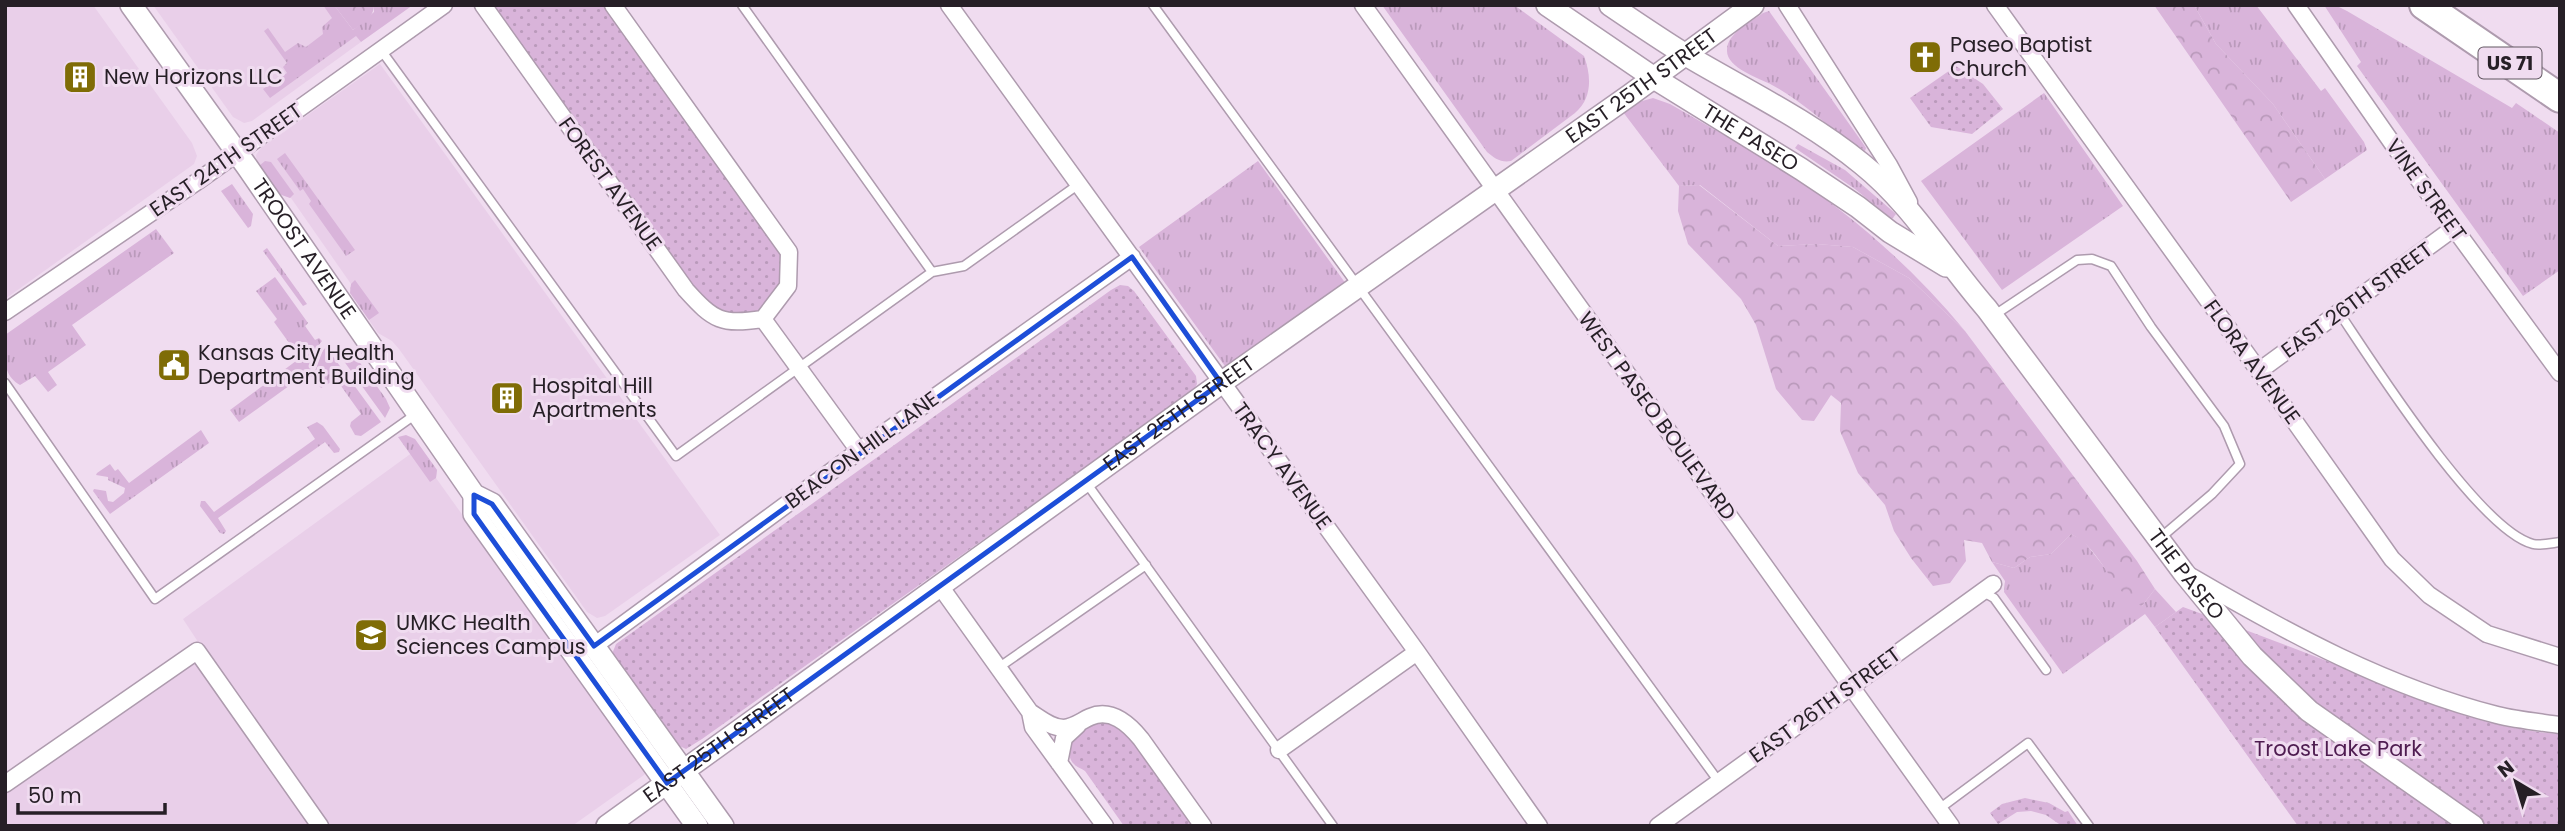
<svg xmlns="http://www.w3.org/2000/svg" width="2565" height="831" font-family="Poppins,sans-serif">
  <defs>
    <pattern id="grass-tufts" width="24" height="20" patternUnits="userSpaceOnUse" patternTransform="scale(1.75)"><rect width="24" height="20" fill="#d9b4da"/><path d="M3 7l-1-3M5 7V3M7 7l1-3M15 17l-1-3M17 17v-4M19 17l1-3" fill="none" stroke="#ba9abb"/></pattern>
    <pattern id="forest-crowns" width="20" height="18" patternUnits="userSpaceOnUse" patternTransform="scale(1.75)"><rect width="20" height="18" fill="#d9b4da"/><path d="M2 6a3 3 0 1 1 6 0M12 15a3 3 0 1 1 6 0" fill="none" stroke="#ba9abb"/></pattern>
    <pattern id="park-dots" width="8" height="8" patternUnits="userSpaceOnUse" patternTransform="scale(1.75)"><rect width="8" height="8" fill="#d9b4da"/><path d="M2 2h.1M6 6h.1" fill="none" stroke="#ba9abb" stroke-width="1.8" stroke-linecap="round"/></pattern>
  </defs>
  <rect width="100%" height="100%" fill="#f0dcf0"/>
  <path fill="#e9cfe9" d="M5,5h88l99,138 5,13 -3,8 -189,135z
    M153,5h181l27,37 -109,79 -8,2 -11,-6z
    M380,64l340,471 -115,81 -8,2 -10,-6 -188,-263 -7,-8 -14,-8 -28,-40 1,-9 -60,-86 -12,-4 -22,-30 -1,-9 5,-7z
    M420,447l17,23 -1,8 210,294 -2,3 -72,51h-567v-34l199,-141 -21,-32z"/>
  <path fill="url(#grass-tufts)" d="M323,5h11l19,25 21,-18v-7h39l-52,37 -5,-6 -86,62 -7,-9 24,-16 -4,-6 4,-4 -23,-32 4,-3 17,24 13,-9 8,4 17,-13 -1,-7 10,-9z
    M1382,5h132l70,51c7,19 9,42 -9,57l-64,48c-10,2 -17,-3 -24,-9z
    M2194,5h62l65,86 4,-3 39,54 3,8 -42,29 -52,-75 -57,-60z
    M2324,5h11l12,6 165,97 4,-5 44,30v137l-37,26 -166,-230 4,-4z
    M1769,11l93,131 4,6 -1,3c-33,-19 -59,-48 -93,-66 -13,-7 -46,-17 -45,-35 0,-17 24,-28 36,-37z
    M2044,93l79,113 -121,84 -81,-109z
    M1653,98l17,6c38,22 78,44 115,67 68,44 129,98 180,160l-56,-53 -56,-31 -36,-3 -39,2 -78,-61 -21,1 -56,-74 12,-9z
    M1798,144l47,26 51,44 -4,5 -37,-30 -60,-41z
    M285,153l70,97 -9,6 -37,-52 2,-3 -8,-12 -3,2 -23,-32z
    M265,161l6,1 23,32 -4,4 -11,-4 -20,-28z
    M1258,161l88,123 -119,85 -88,-122z
    M232,184l21,30 -2,12 -3,2 -27,-37z
    M156,229l18,24 -102,72 14,20 -38,27 9,13 -9,7 -13,-16 -15,9c-19,-11 -15,-31 -15,-50z
    M267,248l40,56 -4,2 -40,-55z
    M275,277l33,46 -3,3 10,14 4,-2 3,3c-10,11 -4,20 -11,29l-72,52 -9,-12 70,-52 -26,-36 3,-3 -21,-28z
    M355,280l24,33 -10,7 -19,-27 1,-9z
    M348,346l38,53 4,9 -5,10 -47,-65z
    M326,347l55,75 -20,14 -6,-1 -5,-9 1,-4 10,-8 -25,-35 -15,9 -10,-12c9,-9 6,-21 15,-29z
    M317,422l6,4 17,23 -1,3 -5,1 -9,-11 -107,76 8,13 -2,3 -4,-1 -20,-27 1,-5h4l9,11 101,-73 -8,-12z
    M201,430l8,13 -99,71 -17,-23 1,-2 12,2 2,10 5,1 11,-9 1,-5 -17,-8v-3l-12,-2 1,-2 13,-9 5,7 3,-2 11,14z
    M406,435l9,4 22,31 -1,8 -6,4 -32,-45z
    M2071,534l12,6 22,28 37,38 13,-17 21,23 -21,15 -10,-13 -82,60 -59,-82 1,-11 -13,-19 22,6 16,-11 21,-3z"/>
  <path fill="url(#forest-crowns)" d="M334,5h40c0,13 -12,18 -21,25z
    M2154,5h40l22,39 57,60 52,75 -34,23z
    M1699,185l79,61 39,-2 36,3 56,31 56,53 172,230 18,28 -13,17c-32,-13 -39,-57 -71,-72l-20,20 -21,3 -16,11 -22,-6 -10,-19 -18,-3 2,21 -16,22 -17,3 -22,-28 -17,-27 -9,-26 -27,-32 -18,-42 1,-28 -10,-8 -17,26 -12,-1 -26,-31 -20,-64 -15,-26 -53,-55 -10,-33 1,-25z"/>
  <path fill="url(#park-dots)" d="M491,5h115l178,253 -2,25 -23,29 -32,3 -27,-15z
    M1956,66l27,18 20,25 -31,25 -41,-7 -21,-29z
    M1120,285l8,1 6,5 62,85 1,8 -4,7 -491,348 -16,10 -11,-5 -63,-90 4,-10 495,-354z
    M2183,607c53,19 106,39 159,60 71,30 139,62 218,67v92h-262l-143,-199z
    M1103,723l11,2 14,8 67,93h-71l-39,-55c-4,-3 -7,-3 -10,-6 -5,-4 -6,-10 -6,-16 2,-17 19,-24 34,-26z
    M2025,798l24,5 16,9 3,-1 10,15h-16l-16,-11 -15,-4 -14,1 -19,12 -8,-11 12,-9z"/>
  <g fill="none" stroke-linecap="round" stroke-linejoin="round">
    <g stroke="#ae9bae" stroke-width="11">
      <path id="lane" d="M1153,5l566,777
        M381,50l295,406 256,-184 -190,-267
        M932,272l32,-6 115,-82
        M2340,314c33,49 139,216 193,230 7,2 19,-1 27,-2
        M1993,316l84,-56 15,-1 19,7 40,61 73,99 16,38 -28,30 -53,45
        M5,383l150,216 261,-185
        M1085,481l248,345
        M1983,592l11,6 52,72
        M998,668l148,-103
        M1939,809l89,-66 61,83"/>
    </g>
    <g stroke="#ae9bae" stroke-width="19">
      <path id="street" d="M483,5l203,285c28,31 35,35 77,29l25,-33 1,-34 -176,-247
        M949,5l468,647 122,174
        M1363,5l588,821
        M1787,5l102,160 20,37
        M1995,5l264,366 133,188 37,36 58,39 73,23
        M2296,5l101,145 163,223
        M5,312l193,-131 246,-176
        M763,319l96,132
        M2259,371l195,-143
        M2192,577c96,56 195,110 305,138 20,5 42,7 63,10
        M940,586l90,126c10,6 21,16 34,16 10,-1 17,-7 26,-11 21,-9 38,6 51,22l62,87
        M594,646l265,-195 273,-194
        M1030,712l3,15 72,99
        M1279,750l138,-98
        M1059,763l5,-25 14,-13
        M5,784l192,-133 123,175
        M1658,826l335,-242"/>
    </g>
    <g stroke="#ae9bae" stroke-width="24">
      <g id="secondary">
        <path id="s1" d="M131,5l117,163 226,327 18,9 231,322"/>
        <path id="s2" d="M1547,5l107,73 147,91 57,38 32,25 56,34"/>
        <path id="s3" d="M1610,5c25,17 50,34 76,50 59,35 122,65 176,109 50,40 83,97 125,145l197,264 68,83 57,55 164,115"/>
        <path d="M474,495v19l223,312"/>
        <path id="s4" d="M607,826l614,-443 409,-288 123,-90"/>
      </g>
    </g>
    <g stroke="#ae9bae" stroke-width="32">
      <path id="highway" d="M2424,5l136,93"/>
    </g>
    <use href="#lane" stroke="#fff" stroke-width="8"/>
    <use href="#street" stroke="#fff" stroke-width="16"/>
    <use href="#secondary" stroke="#fff" stroke-width="21"/>
    <use href="#highway" stroke="#fff" stroke-width="28"/>
  </g>
  <path fill="none" stroke="#1d4ed8" stroke-width="5" stroke-linejoin="round" d="M1132,257l89,126 -554,400 -193,-269v-19l18,9 102,142z"/>
  <defs>
    <g id="church-square" transform="scale(1.75)"><rect x="-9" y="-9" width="18" height="18" rx="4" fill="#7f6c06" stroke="#f0dcf0"/><path d="M-1.2-6h2.4v3.5h3.3v2.4h-3.3V6h-2.4V-.1h-3.3v-2.4h3.3Z" fill="#fff"/></g>
    <g id="building-square" transform="scale(1.75)"><rect x="-9" y="-9" width="18" height="18" rx="4" fill="#7f6c06" stroke="#f0dcf0"/><path d="M-4-6H4V6H1V3H-1V6H-4ZM-2.5-4.3h1.7v1.8h-1.7ZM.8-4.3h1.7v1.8H.8ZM-2.5-1h1.7V.8h-1.7ZM.8-1h1.7V.8H.8Z" fill="#fff"/></g>
    <g id="civic-square" transform="scale(1.75)"><rect x="-9" y="-9" width="18" height="18" rx="4" fill="#7f6c06" stroke="#f0dcf0"/><path d="M-.6-6.5H3V-4.5H.6V-3L4-1V1h2V6H-6V1h2V-1L-.6-3ZM-1.2 2.5V6h2.4V2.5Z" fill="#fff"/></g>
    <g id="university-square" transform="scale(1.75)"><rect x="-9" y="-9" width="18" height="18" rx="4" fill="#7f6c06" stroke="#f0dcf0"/><path d="M0-5L7-2L0 1L-7-2ZM-4 1L0 2.5L4 1V4Q0 6-4 4Z" fill="#fff"/></g>
  </defs>
  <g fill-rule="evenodd">
    <use href="#church-square" x="1925" y="57"/>
    <use href="#building-square" x="80" y="77"/>
    <use href="#civic-square" x="174" y="365"/>
    <use href="#building-square" x="507" y="398"/>
    <use href="#university-square" x="371" y="635"/>
  </g>
  <g text-anchor="middle" stroke-width="6" stroke-linejoin="round" paint-order="stroke">
    <rect fill="#f0dcf0" stroke="#635863" stroke-width="2" x="2478.5" y="47.5" width="63" height="31" rx="5"/>
    <g font-size="19" font-weight="bold" fill="#261f26">
      <text x="2510" y="70">US 71</text>
    </g>
    <g font-size="21" fill="#261f26" stroke="#f0dcf0" text-anchor="start">
      <text x="1950" y="52">Paseo Baptist<tspan x="1950" dy="24">Church</tspan></text>
      <text x="104" y="84">New Horizons LLC</text>
      <text x="198" y="360">Kansas City Health<tspan x="198" dy="24">Department Building</tspan></text>
      <text x="532" y="393">Hospital Hill<tspan x="532" dy="24">Apartments</tspan></text>
      <text x="396" y="630">UMKC Health<tspan x="396" dy="24">Sciences Campus</tspan></text>
    </g>
    <g font-size="21" fill="#261f26" stroke="#f0dcf0">
      <text dy="7" stroke="none"><textPath href="#s4" startOffset="1272">EAST 25TH STREET</textPath></text>
      <text dy="7" stroke="none"><textPath href="#s2" startOffset="243">THE PASEO</textPath></text>
      <text transform="translate(226 160) rotate(-35)" y="7">EAST 24TH STREET</text>
      <text transform="translate(610 184) rotate(54)" y="7">FOREST AVENUE</text>
      <text transform="translate(2426 190) rotate(54)" y="7">VINE STREET</text>
      <text dy="7" stroke="none"><textPath href="#s1" startOffset="299">TROOST AVENUE</textPath></text>
      <text transform="translate(2357 300) rotate(-36)" y="7">EAST 26TH STREET</text>
      <text transform="translate(2252 362) rotate(54)" y="7">FLORA AVENUE</text>
      <text dy="7" stroke="none"><textPath href="#s4" startOffset="705">EAST 25TH STREET</textPath></text>
      <text transform="translate(1657 416) rotate(54)" y="7">WEST PASEO BOULEVARD</text>
      <text transform="translate(862 450) rotate(-36)" y="7">BEACON HILL LANE</text>
      <text transform="translate(1282 466) rotate(54)" y="7">TRACY AVENUE</text>
      <text dy="7" stroke="none"><textPath href="#s3" startOffset="822">THE PASEO</textPath></text>
      <text transform="translate(1825 705) rotate(-36)" y="7">EAST 26TH STREET</text>
      <text dy="7" stroke="none"><textPath href="#s4" startOffset="138">EAST 25TH STREET</textPath></text>
    </g>
    <g font-size="21" fill="#4e1c50" stroke="#f0dcf0">
      <text x="2338" y="756">Troost Lake Park</text>
    </g>
  </g>
  <rect width="2565" height="831" fill="none" stroke="#261f26" stroke-width="14"/>
  <g transform="translate(2516 782) rotate(322)" stroke="#f0dcf0" stroke-width="5" paint-order="stroke">
  <path d="M0-5L12 26L0 18L-12 26Z" fill="#261f26"/>
  <text y="-10" font-size="19" font-weight="bold" text-anchor="middle" fill="#261f26">N</text>
  </g>
  <path d="M18 803v10h147v-10" fill="none" stroke="#261f26" stroke-width="3.5"/>
  <text x="28" y="803" font-size="21" fill="#261f26" stroke="#f0dcf0" stroke-width="5" paint-order="stroke">50 m</text>
</svg>
